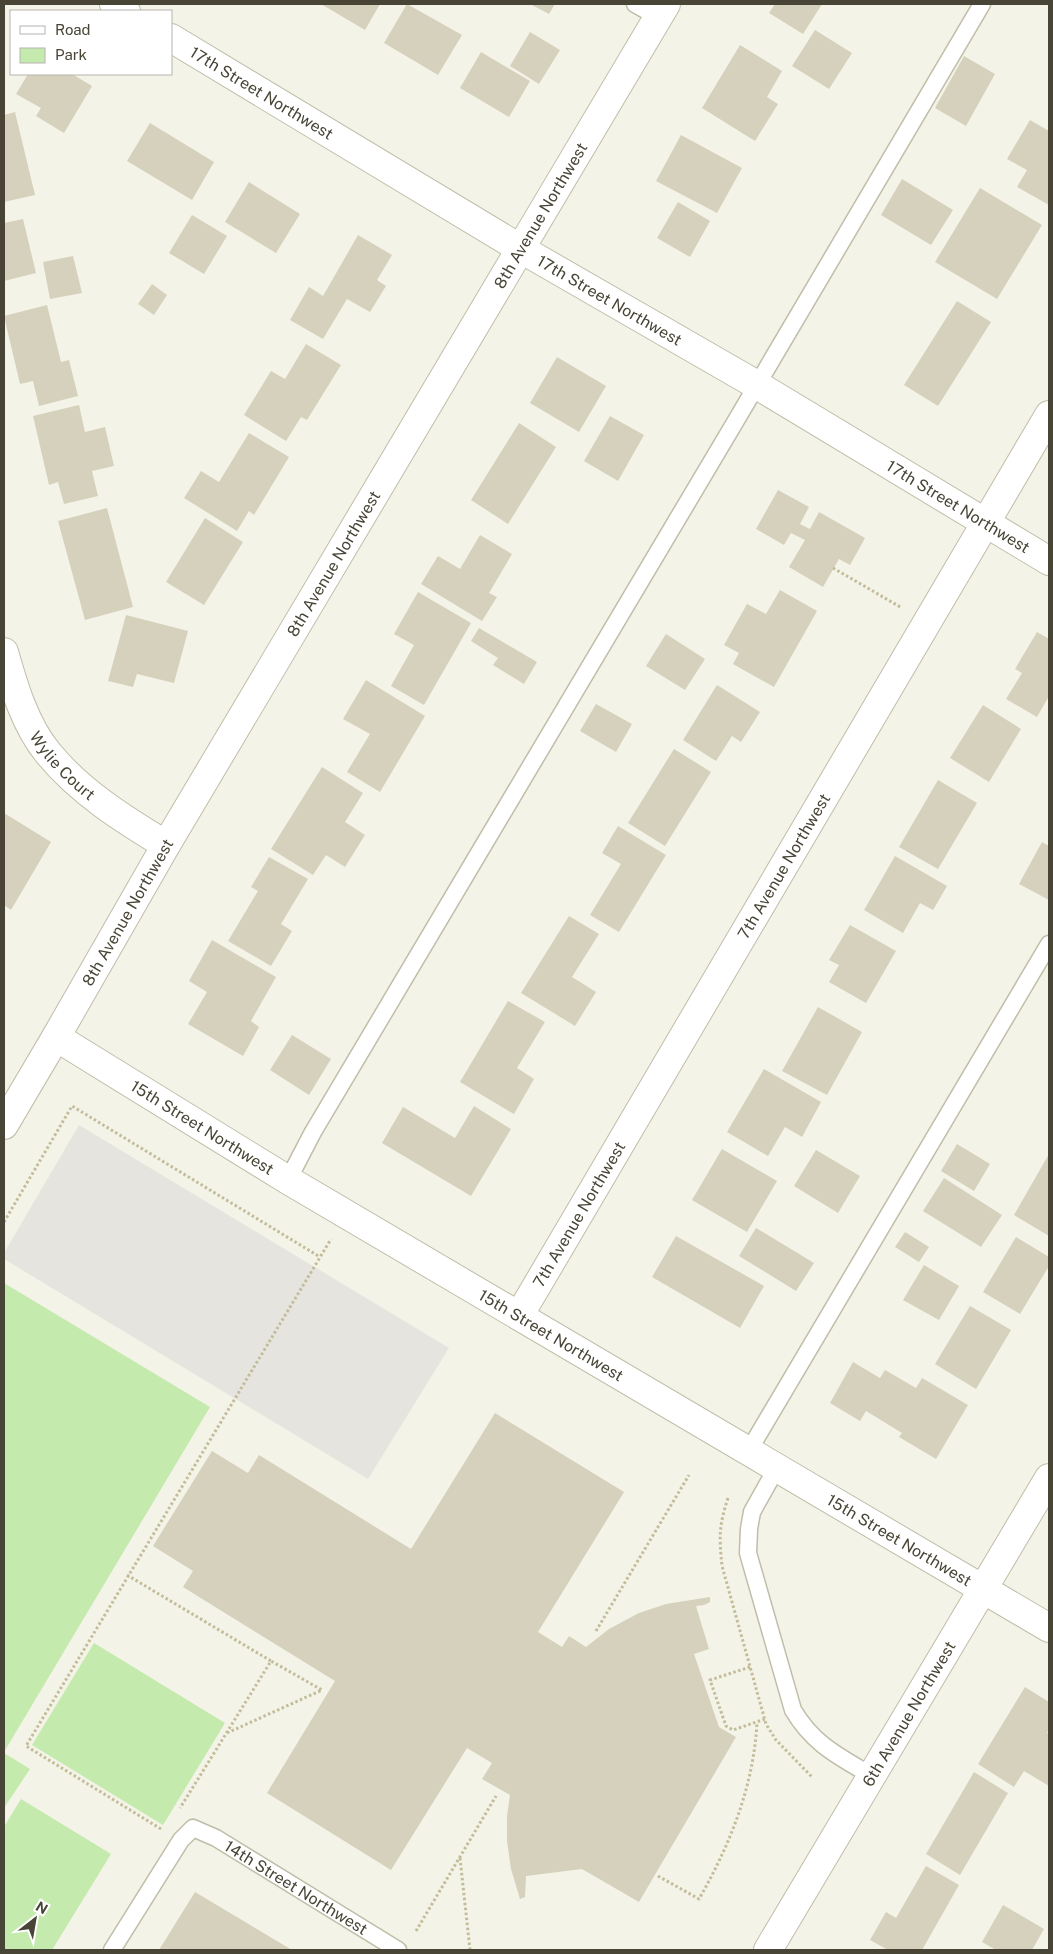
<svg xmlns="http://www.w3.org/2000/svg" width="1053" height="1954" font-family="'Public Sans',sans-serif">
  <rect width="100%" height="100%" fill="#f4f3e7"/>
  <path fill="#c4eaae" d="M4,1283l206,124 -206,345z
    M94,1643l131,80 -62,102 -131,-80z
    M4,1753l26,16 -26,39z
    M21,1799l90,55 -59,96h-48v-123z"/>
  <path fill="#e5e4df" d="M79,1125l370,223 -81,131 -364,-220v-6z"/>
  <path fill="#d6d1bc" d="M321,4h59l-15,26z
    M407,4l55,31 -24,40 -54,-32z
    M530,4h25l-6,10z
    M775,4h47l-19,30 -34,-21z
    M815,30l37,23 -23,36 -37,-23z
    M530,32l30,18 -21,34 -29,-18z
    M740,45l42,26 -15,26 11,7 -23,37 -53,-33z
    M481,52l49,29 -21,36 -49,-29z
    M964,56l31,18 -29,52 -31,-18z
    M28,74h44l20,12 -28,47 -28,-17 5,-8 -25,-14z
    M15,112l20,83 -31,7v-87z
    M1030,120l19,11v74l-32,-18 10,-17 -20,-11z
    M150,123l64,39 -22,38 -65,-39z
    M681,135l61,33 -25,45 -61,-32z
    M902,179l51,31 -22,35 -50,-30z
    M249,182l51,32 -24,39 -51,-31z
    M980,188l62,37 -45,74 -62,-37z
    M678,202l32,19 -20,36 -33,-19z
    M192,215l35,21 -23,38 -35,-21z
    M23,219l13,54 -32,8v-58z
    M358,235l34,20 -15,25 9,6 -16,26 -23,-13 -24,40 -33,-19 19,-33 14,9z
    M73,256l9,37 -32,6 -7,-37z
    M152,284l15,11 -13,20 -16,-11z
    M957,301l34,21 -53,84 -34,-21z
    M47,305l14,57 8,-2 9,36 -39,10 -6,-25 -13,3 -16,-68z
    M306,344l35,21 -34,55 -6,-3 -15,24 -42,-26 27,-44 14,8z
    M557,357l49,29 -27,46 -49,-29z
    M79,405l6,27 20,-5 9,39 -22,5 6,25 -34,8 -6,-22 -9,3 -16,-69z
    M610,416l34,19 -26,46 -34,-20z
    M519,423l37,24 -48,77 -37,-24z
    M249,433l40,24 -35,58 -5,-4 -12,20 -53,-33 17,-27 18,11z
    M778,490l31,17 -9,17 10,5 9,-17 46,26 -15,27 -11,-6 -16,28 -34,-20 16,-27 -14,-7 -7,12 -28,-16z
    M107,508l26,99 -48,13 -27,-99z
    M205,518l38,24 -39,63 -38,-23z
    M480,535l32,19 -23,39 8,4 -15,24 -61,-37 17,-28 22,13z
    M780,590l37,21 -43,76 -41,-23 6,-11 -15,-8 23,-41 19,10z
    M418,592l53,31 -47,82 -33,-19 23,-41 -20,-11z
    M126,615l62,16 -14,52 -37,-9 -4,13 -25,-6z
    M479,628l58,34 -13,22 -31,-19 5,-7 -27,-17z
    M1037,632l12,7v57l-12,21 -31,-18 16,-26 -7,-4z
    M666,634l39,25 -20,31 -39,-24z
    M366,680l59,36 -45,76 -33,-20 23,-38 -27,-15z
    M717,685l43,27 -19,30 -9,-6 -16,25 -33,-21z
    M596,704l36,20 -16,28 -36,-21z
    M983,705l38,24 -32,53 -39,-24z
    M674,749l37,23 -46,74 -37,-23z
    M322,767l41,26 -18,29 20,13 -20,32 -19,-12 -13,20 -42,-26z
    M938,780l39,23 -39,66 -39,-22z
    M4,813l47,29 -40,68 -7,-5z
    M618,826l48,29 -47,77 -29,-17 31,-51 -19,-11z
    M1042,842l7,4v54l-30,-16z
    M895,856l52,30 -14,24 -13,-7 -17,30 -39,-23z
    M269,857l39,22 -27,45 11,7 -21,35 -43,-25 30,-50 -7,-4z
    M569,916l30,18 -27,43 24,15 -21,34 -54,-33z
    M850,925l46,26 -30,52 -37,-21 10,-17 -10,-5z
    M212,940l64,37 -25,44 8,6 -16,29 -55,-32 19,-32 -18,-11z
    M508,1001l37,21 -28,46 17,11 -20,35 -54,-32z
    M818,1007l44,25 -35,63 -45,-24z
    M292,1035l39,24 -22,36 -39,-25z
    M764,1069l57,33 -19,35 -17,-10 -17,29 -41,-24z
    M474,1106l37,23 -40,67 -89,-53 21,-36 52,31z
    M957,1144l33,20 -16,27 -33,-20z
    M722,1149l55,32 -30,51 -55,-32z
    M816,1150l44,26 -22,37 -44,-27z
    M1049,1154v82l-35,-21z
    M944,1178l58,37 -21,32 -58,-36z
    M756,1228l58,35 -18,28 -57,-35z
    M905,1232l24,15 -10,15 -24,-15z
    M676,1236l88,50 -24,42 -88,-51z
    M1016,1237l33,20v9l-29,48 -37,-22z
    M924,1265l35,21 -20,34 -36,-20z
    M970,1306l41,24 -35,59 -41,-25z
    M853,1362l27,16 5,-8 31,18 6,-10 46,27 -32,54 -37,-22 3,-4 -36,-22 -6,10 -30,-18z
    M495,1413l129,79 -86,140 24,15 7,-11 17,11 23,-18 30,-16 27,-9 44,-7v5l-6,3 -8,1 13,43 -15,5 25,73 17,10 -97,165 -57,-33 -56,7 -1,21 -5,2 -9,-30 -4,-28v-25l3,-21 -28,-16 10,-16 -25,-15 -76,122 -124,-77 68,-112 -152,-94 10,-16 -40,-25 59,-95 36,22 11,-18 152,94z
    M1025,1687l24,15v27l-2,4 2,1v52l-25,-15 -10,16 -36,-23z
    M974,1772l34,21 -48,82 -34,-21z
    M926,1866l33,19 -37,65h-34l-18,-10 16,-28 10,6z
    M195,1892l97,58h-133z
    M1003,1905l41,24 -12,21h-36l-14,-8z"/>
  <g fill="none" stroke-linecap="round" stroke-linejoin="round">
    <g stroke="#c0bda9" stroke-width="19">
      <g id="service">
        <path d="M635,4l23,13"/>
        <path d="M288,1180l25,-48 418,-703 251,-425"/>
        <path d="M748,1452l301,-508"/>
        <path d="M776,1469l-24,43 -3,17 -1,24 45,157c20,34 45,46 79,66"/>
        <path id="s1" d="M112,1950l69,-110 12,-12 23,10 182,112"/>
      </g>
    </g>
    <g stroke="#c0bda9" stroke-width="30">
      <g id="minor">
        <path id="s2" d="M4,652c10,35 21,73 44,101 32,39 75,66 118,92"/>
        <path id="s3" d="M56,1037l232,143 761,448"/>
        <path id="s4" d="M4,1125l52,-88 110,-192 500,-841"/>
        <path id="s5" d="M519,1316l530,-901"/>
        <path id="s6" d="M768,1950l281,-472"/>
      </g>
    </g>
    <g stroke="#c0bda9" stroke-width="30">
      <g id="tertiary">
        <path d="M114,4l12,7"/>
        <path id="s7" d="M171,38l350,211 236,136 292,176"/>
      </g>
    </g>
    <path stroke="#c3bc9a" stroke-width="3" stroke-dasharray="2.5 2.5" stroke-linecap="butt" d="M833,568l69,40
      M4,1222l68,-116 248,151
      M728,1498c-9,27 -9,39 -6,68l44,158 10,16 36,37
      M127,1575l144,86 -91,147
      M596,1631l93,-156
      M750,1667l-40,13 16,46 7,4 32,-11
      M227,1733l95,-43 -51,-29
      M161,1829l-135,-83 305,-507
      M460,1858l10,92
      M658,1876l41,23c31,-54 55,-114 58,-177
      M416,1931l80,-135"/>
    <use href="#service" stroke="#fff" stroke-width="16"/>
    <use href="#minor" stroke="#fff" stroke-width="28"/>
    <use href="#tertiary" stroke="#fff" stroke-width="28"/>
  </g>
  <g text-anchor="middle" stroke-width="4" stroke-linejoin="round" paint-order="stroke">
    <g font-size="16" fill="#484436" stroke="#fff">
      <text dy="6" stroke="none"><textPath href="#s7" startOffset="106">17th Street Northwest</textPath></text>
      <text dy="6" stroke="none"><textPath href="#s4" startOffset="1056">8th Avenue Northwest</textPath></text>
      <text dy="6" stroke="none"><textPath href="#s7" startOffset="511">17th Street Northwest</textPath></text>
      <text dy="6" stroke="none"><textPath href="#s7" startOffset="916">17th Street Northwest</textPath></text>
      <text dy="6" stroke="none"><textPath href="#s4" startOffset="651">8th Avenue Northwest</textPath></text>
      <text dy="6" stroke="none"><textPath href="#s2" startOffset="130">Wylie Court</textPath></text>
      <text dy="6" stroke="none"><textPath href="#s5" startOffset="522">7th Avenue Northwest</textPath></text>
      <text dy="6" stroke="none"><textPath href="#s4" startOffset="246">8th Avenue Northwest</textPath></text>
      <text dy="6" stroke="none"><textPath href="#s3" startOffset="172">15th Street Northwest</textPath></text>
      <text dy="6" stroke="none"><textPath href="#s5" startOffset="118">7th Avenue Northwest</textPath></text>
      <text dy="6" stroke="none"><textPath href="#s3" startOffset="578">15th Street Northwest</textPath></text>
      <text dy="6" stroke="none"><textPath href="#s3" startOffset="982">15th Street Northwest</textPath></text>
      <text dy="6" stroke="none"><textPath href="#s6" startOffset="275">6th Avenue Northwest</textPath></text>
      <text dy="6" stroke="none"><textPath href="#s1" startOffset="266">14th Street Northwest</textPath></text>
    </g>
  </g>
  <rect width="1053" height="1954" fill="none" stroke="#484436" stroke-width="10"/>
  <rect x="10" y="10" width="162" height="65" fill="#ffffff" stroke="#b6b4af"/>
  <rect x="20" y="26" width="25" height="8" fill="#ffffff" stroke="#b6b4af"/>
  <text x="55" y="35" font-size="15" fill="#484436">Road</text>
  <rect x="20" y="48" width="25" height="15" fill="#c4eaae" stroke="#b6b4af"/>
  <text x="55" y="60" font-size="15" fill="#484436">Park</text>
  <g transform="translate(35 1919) rotate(31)" stroke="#ffffff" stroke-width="4" paint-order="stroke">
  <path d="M0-4L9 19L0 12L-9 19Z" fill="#484436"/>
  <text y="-8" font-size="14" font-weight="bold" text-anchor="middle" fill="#484436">N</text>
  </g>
</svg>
